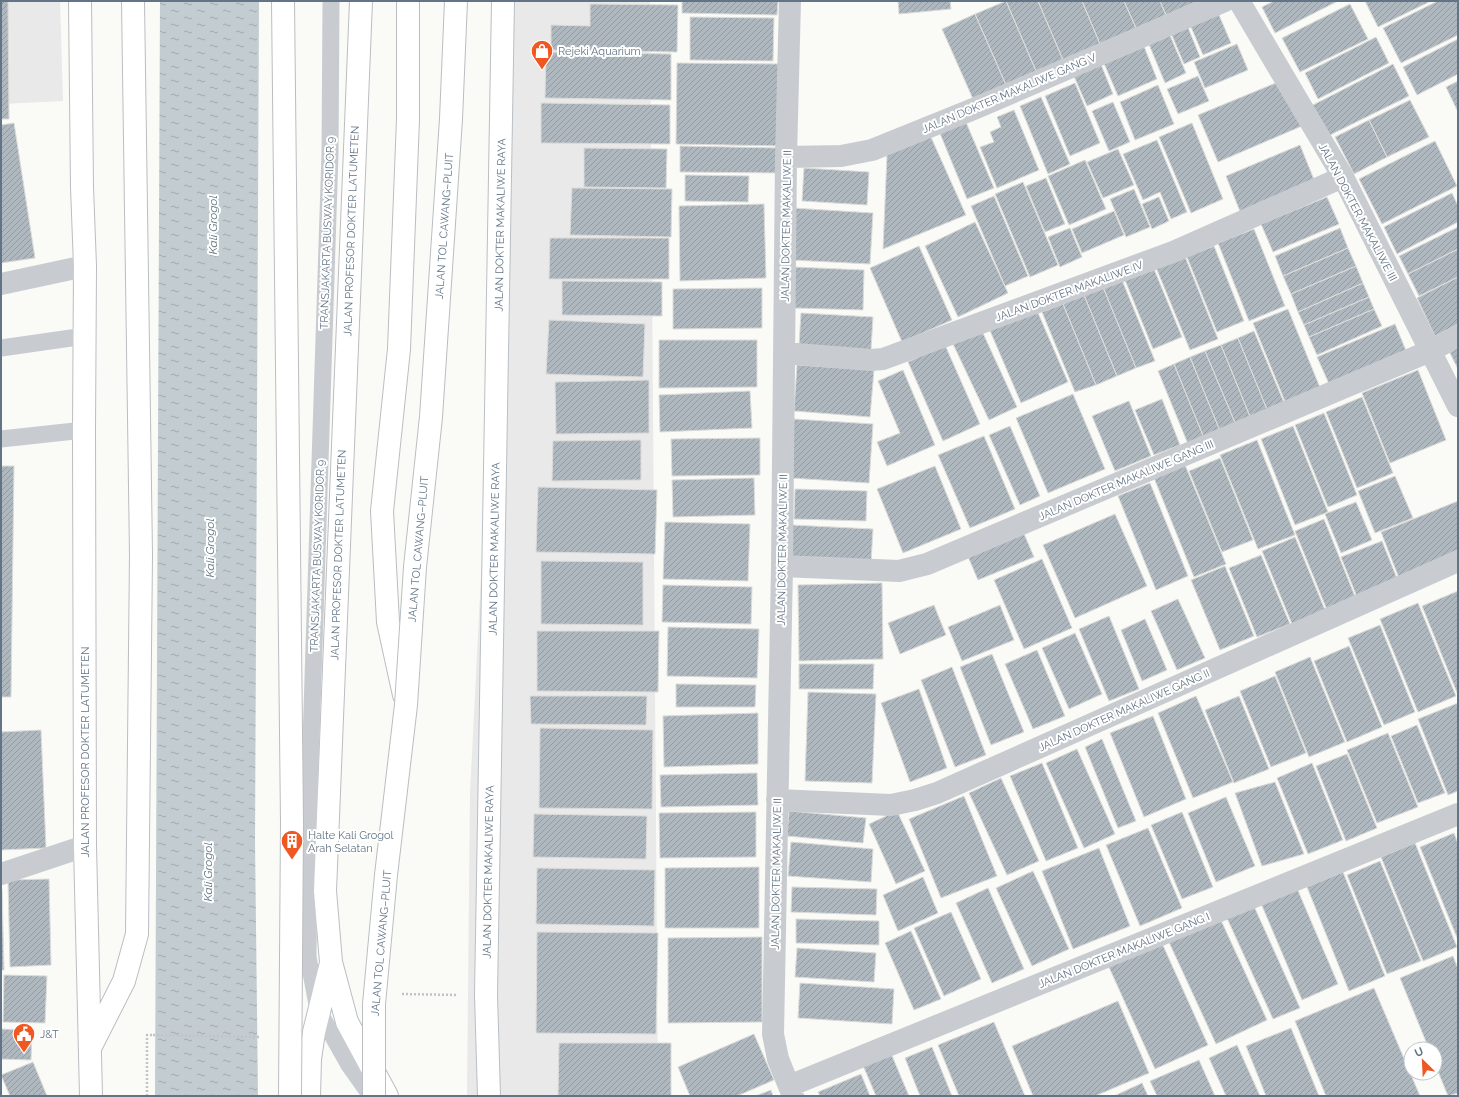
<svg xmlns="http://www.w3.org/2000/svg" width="1459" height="1097" font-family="Raleway,sans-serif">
  <defs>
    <pattern id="water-ripples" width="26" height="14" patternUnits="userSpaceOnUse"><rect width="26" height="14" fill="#c2ccd1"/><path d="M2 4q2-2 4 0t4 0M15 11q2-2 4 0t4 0" fill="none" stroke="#a1aaaf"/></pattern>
    <pattern id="building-hatch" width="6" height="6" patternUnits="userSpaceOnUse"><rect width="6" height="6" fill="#b0b8bf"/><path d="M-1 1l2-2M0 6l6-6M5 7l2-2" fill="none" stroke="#939aa1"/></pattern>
  </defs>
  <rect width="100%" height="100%" fill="#fafaf7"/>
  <path fill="#e8e9e8" d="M1,1h59l3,100 -62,3z
    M510,1h140l8,1095h-191l3,-302z"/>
  <path fill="url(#water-ripples)" d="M160,1h99l-4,841 3,254h-103z"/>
  <path fill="url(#building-hatch)" stroke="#dcdcd9" d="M1,1h7l1,118h-8z
    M682,1h96l-1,14 -95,-2z
    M898,1h52l1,8 -52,5z
    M1006,1l30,70 -30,14 -31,-71z
    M1006,1h32l25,59 -27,11z
    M1038,1h44l18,43 -37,16z
    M1082,1h42l12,27 -36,16z
    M1124,1h36l6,14 -30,13z
    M1160,1h38l-32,14z
    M1274,1h64l-63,32 -13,-26z
    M1365,1h66l-53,26z
    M1438,1h20v34l-57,28 -18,-35z
    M590,4l88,1 -1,47 -126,-2v-25l39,1z
    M1350,4l18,35 -68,33 -18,-34z
    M1216,8l15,35 -28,12 -15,-35z
    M975,14l31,71 -33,14 -31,-70z
    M690,17l84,1 -1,43 -83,-1z
    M1187,25l13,32 -16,7 -13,-31z
    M1169,33l17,40 -21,10 -17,-41z
    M1376,37l13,26 -71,36 -13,-26z
    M1458,39v35l-41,21 -14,-28z
    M1143,44l14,35 -39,17 -15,-35z
    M1237,44l11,26 -43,18 -11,-26z
    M546,52l125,2v46l-126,-2z
    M1100,62l13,32 -26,12 -14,-32z
    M677,63l107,1 -2,82 -106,-2z
    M1393,64l16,32 -83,41 -15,-31z
    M1198,76l11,25 -31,13 -11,-25z
    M1283,80l19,46 -84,36 -20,-47z
    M1458,81v31l-12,-25z
    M1075,83l25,60 -30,13 -25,-60z
    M1158,85l16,39 -39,16 -15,-38z
    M1041,97l29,67 -22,10 -28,-68z
    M1410,100l19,37 -42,20 -18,-37z
    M1113,102l17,40 -21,9 -17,-40z
    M541,103l129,2v39l-129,-1z
    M1014,110l25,60 -42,18 -17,-41 14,-5 -4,-10 11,-5 -4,-10z
    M965,120l29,68 -27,11 -28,-68z
    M1369,120l18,37 -33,17 -19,-37z
    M14,123l21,135 -34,5v-138z
    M1192,123l31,76 -32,14 -32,-76z
    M930,135l36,80 -83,34 4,-94z
    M1157,140l30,72 -16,7 -11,-27 -17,8 -20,-46z
    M1435,141l22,45 -75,38 -23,-45z
    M1300,145l15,37 -74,32 -15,-38z
    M680,146l99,2 -1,25 -98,-1z
    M584,148l83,1 -1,39 -82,-1z
    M1118,149l16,36 -31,13 -16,-36z
    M1085,160l21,49 -37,16 -21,-49z
    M804,168l65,4 -2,33 -65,-4z
    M685,175l64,1 -1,26 -63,-1z
    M1046,178l19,46 -20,8 -19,-46z
    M1023,182l35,83 -28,12 -35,-83z
    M572,188l100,1 -1,48 -101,-2z
    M1134,189l16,38 -24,10 -16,-38z
    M1452,193l6,13v16l-61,32 -13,-27z
    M994,196l34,80 -23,10 -34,-80z
    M1159,197l10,24 -17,8 -10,-25z
    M1327,197l12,27 -66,28 -12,-28z
    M764,204l2,74 -86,3 -1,-75z
    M793,208l80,5 -3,51 -79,-4z
    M1114,211l10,24 -42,18 -10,-24z
    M975,222l33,71 -50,24 -33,-71z
    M1458,227v22l-50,25 -9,-18z
    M1070,228l12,29 -22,10 -12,-30z
    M1340,228l8,20 -65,28 -8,-20z
    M1254,229l31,77 -36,15 -31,-78z
    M550,238h119v41h-120z
    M919,246l33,74 -50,22 -32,-74z
    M1214,246l30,75 -27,11 -30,-75z
    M1348,248l8,18 -65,28 -8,-18z
    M1458,249v28l-39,19 -11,-22z
    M1184,254l34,85 -28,11 -35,-85z
    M1356,266l7,17 -65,29 -7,-18z
    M795,267l69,3 -1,40 -69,-2z
    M1154,269l28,68 -29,12 -28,-69z
    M1458,277v47l-23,12 -18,-38z
    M1122,280l33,81 -19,7 -33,-81z
    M562,281l100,1v34l-100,-1z
    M1363,283l6,14 -65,28 -6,-13z
    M1103,287l33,81 -19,8 -33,-81z
    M762,288v40l-89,1v-40z
    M1084,295l33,81 -21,9 -33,-81z
    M1369,297l5,12 -65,28 -5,-12z
    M1063,304l33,81 -21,7 -33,-80z
    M1035,306l33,76 -47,21 -33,-77z
    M1288,309l33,81 -35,14 -33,-81z
    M1374,309l8,17 -65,29 -8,-18z
    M801,313l72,4 -2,33 -72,-5z
    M549,320l96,4 -2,53 -97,-3z
    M1395,324l12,29 -77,33 -13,-29z
    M982,331l35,76 -28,13 -36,-76z
    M1254,331l31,74 -17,7 -30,-74z
    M1238,338l30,74 -17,7 -30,-74z
    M659,340h98v47l-98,1z
    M945,345l35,79 -37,17 -35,-79z
    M1221,345l30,74 -15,6 -31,-74z
    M1458,347v22l-9,-18z
    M1205,351l31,74 -16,6 -30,-74z
    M1190,357l30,74 -16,7 -30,-74z
    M1174,364l30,74 -16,6 -30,-73z
    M797,365l77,5 -4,47 -76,-6z
    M903,370l32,75 -48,21 -10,-24 23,-9 -22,-52z
    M1418,370l28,70 -56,23 -28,-70z
    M649,380v53l-93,1 -1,-52z
    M750,391l2,37 -92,4 -1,-37z
    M1073,394l32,75 -57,24 -32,-75z
    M1362,397l31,76 -36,15 -31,-76z
    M1162,399l18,46 -26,10 -19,-45z
    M1129,401l22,55 -36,15 -23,-55z
    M1324,413l33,82 -29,12 -33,-82z
    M794,419l79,5 -4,59 -79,-5z
    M1010,426l30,70 -20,9 -31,-70z
    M1293,426l35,86 -33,13 -34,-86z
    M984,436l31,73 -45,19 -32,-73z
    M760,438v37l-88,1 -1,-37z
    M641,440v40l-89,1 1,-40z
    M1257,440l38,95 -37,14 -38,-94z
    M1220,458l33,82 -31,12 -33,-81z
    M1183,460l43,104 -32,13 -42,-104z
    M1,466h13l-3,231h-10z
    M935,466l26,63 -58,24 -26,-64z
    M1395,476l18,42 -38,15 -17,-42z
    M754,478l1,37 -82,2 -1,-37z
    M1150,483l38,93 -32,14 -38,-94z
    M538,487l119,3 -2,64 -119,-2z
    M795,489l72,2 -1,30 -72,-2z
    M1458,501v53l-59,24 -18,-46z
    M1356,502l16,38 -31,13 -16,-39z
    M1115,514l32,72 -72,32 -32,-73z
    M1324,519l32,80 -29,11 -32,-79z
    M665,522l85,2 -2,57 -85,-2z
    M792,525l81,4 -2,34 -80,-4z
    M1022,529l12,28 -56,23 -12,-28z
    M1295,537l30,73 -33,14 -30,-73z
    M1382,541l16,40 -41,16 -16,-40z
    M1261,555l29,69 -33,13 -28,-69z
    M1042,559l30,69 -48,21 -30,-69z
    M541,561l102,1v63l-102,-1z
    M1225,566l29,70 -34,14 -29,-70z
    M882,583l1,76 -84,2 -1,-76z
    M663,585l89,2 -1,37 -89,-2z
    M1458,591v104l-36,-89z
    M1178,599l27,59 -28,12 -26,-59z
    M1418,603l38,93 -38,16 -38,-93z
    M934,605l12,30 -46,19 -12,-31z
    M1000,605l14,35 -52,21 -14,-34z
    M1109,616l30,73 -30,12 -30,-72z
    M1145,619l22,51 -25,11 -21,-51z
    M1380,625l35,87 -31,13 -36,-87z
    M668,627l91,2 -2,49 -90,-2z
    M537,631h122l-1,61 -121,-1z
    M1075,633l27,61 -33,15 -27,-61z
    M1349,646l33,81 -35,15 -33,-81z
    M1037,650l28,66 -32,13 -28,-65z
    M992,654l32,78 -33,13 -31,-78z
    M1310,657l35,85 -36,15 -34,-85z
    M799,664h75l-1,25h-74z
    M952,667l34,88 -31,12 -34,-87z
    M1275,676l31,77 -35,14 -31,-76z
    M676,684l80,1 -1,22h-79z
    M919,689l28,79 -37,14 -29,-79z
    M808,692l68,2 -4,89 -67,-2z
    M530,696h117l-1,29 -115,-1z
    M1196,696l37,86 -40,16 -35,-85z
    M1239,696l30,73 -35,14 -29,-73z
    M1458,703v88l-10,4 -30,-76z
    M758,713v51l-94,3 -1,-51z
    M1153,716l33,83 -42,18 -34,-84z
    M1417,725l28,68 -27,10 -27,-67z
    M540,728l113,2 -1,79 -113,-1z
    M41,730l5,118 -45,2v-118z
    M1388,733l30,74 -41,16 -30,-73z
    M1102,739l34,82 -18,7 -33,-81z
    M1077,749l38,85 -31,14 -38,-85z
    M1347,754l30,74 -31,13 -30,-75z
    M1042,763l36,85 -32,13 -36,-85z
    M1312,763l31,77 -35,14 -31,-76z
    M757,773l1,32 -97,2 -1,-32z
    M1001,778l38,83 -32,14 -38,-82z
    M1275,782l29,72 -42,12 -27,-73z
    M964,796l33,80 -56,22 -32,-79z
    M1226,797l29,69 -39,16 -28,-69z
    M789,811l77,7 -3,25 -76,-7z
    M897,811l28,60 -29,13 -27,-60z
    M756,812v45l-96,1 -1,-45z
    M1182,812l31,75 -31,12 -31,-74z
    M534,814l113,2 -1,43 -113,-2z
    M1148,828l34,80 -42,18 -34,-81z
    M1454,833l4,11v96l-38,-93z
    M791,842l82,7 -2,33 -83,-6z
    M1415,843l42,104 -34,14 -42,-104z
    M1099,848l31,78 -57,23 -31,-78z
    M1380,861l41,100 -34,13 -40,-99z
    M759,867v61h-94v-60z
    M537,868l118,2 -1,56 -118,-2z
    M1033,871l36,78 -37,17 -36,-78z
    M1343,872l42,104 -36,15 -42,-104z
    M923,877l15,36 -40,18 -15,-36z
    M49,879l2,86 -41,2 -2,-87z
    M1296,886l42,98 -36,16 -42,-99z
    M792,887l85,2 -1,26 -85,-3z
    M988,888l36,81 -32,14 -36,-80z
    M1,889h1l2,81h-3z
    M1253,904l47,104 -27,11 -47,-103z
    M951,912l30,67 -37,17 -30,-68z
    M1219,916l48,104 -51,24 -48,-104z
    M796,919l83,2v24l-83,-2z
    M911,931l30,68 -27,11 -29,-67z
    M537,932l121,1 -2,101 -120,-1z
    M762,937v85l-94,1v-85z
    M1161,941l47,104 -53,24 -47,-104z
    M797,948l79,5 -2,29 -79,-5z
    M1453,956l5,13v124l-10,3 -13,-32v-15h-6l-29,-71z
    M4,975l43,1 -2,47 -42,-1z
    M800,983l94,6 -2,35 -94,-6z
    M1374,988l46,108h-94l-31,-75z
    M1118,1001l31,72 -54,23h-62l-21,-50z
    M994,1022l31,74h-66l-21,-51z
    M1291,1028l28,68h-53l-20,-50z
    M1,1029l31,1 -1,30 -30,-1z
    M754,1034l20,46 -37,16h-47l-12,-29z
    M559,1043h112v53h-113z
    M1237,1045l23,51h-34l-17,-38z
    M932,1047l20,49h-32l-15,-38z
    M890,1051l19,45h-33l-14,-33z
    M1199,1060l16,36h-58l-7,-15z
    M33,1062l14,34h-37l-9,-21z
    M861,1074l9,22h-50l-2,-4z
    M1142,1083l6,13h-34z
    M771,1090l2,6h-18z"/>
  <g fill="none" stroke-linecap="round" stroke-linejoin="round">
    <g stroke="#b9bfc4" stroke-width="24">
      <path id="secondary" d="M489,1096l-3,-101 17,-994"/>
    </g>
    <g stroke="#babec1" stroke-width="24">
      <path id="highway" d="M80,1l2,186 3,79 -1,164 1,416 6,250
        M361,1l-36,890 6,71 16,60 40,74
        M404,695l-16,-73 -6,-111 17,-162 9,-230v-118
        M90,1048l34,-67 13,-47 4,-379 -8,-554
        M309,1096l1,-37 4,-27 17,-69"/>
    </g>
    <path stroke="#c1c4c6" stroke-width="2.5" stroke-dasharray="2 2" stroke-linecap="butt" d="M402,994l55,1
      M147,1096v-61h6"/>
    <path stroke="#c8ccd0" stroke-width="17" d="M331,1l-1,152 -20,618 -2,186 10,53 31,55 22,31
      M1,348l84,-12
      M1,439l83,-9"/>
    <path stroke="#c8ccd0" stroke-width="22" d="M790,1l-4,156 -4,409 -9,468 5,25 15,37
      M1239,1l104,176 115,229
      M786,157l55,-1 31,-6 104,-42 249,-107
      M1,284l84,-18
      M784,353l87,7 12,-1 290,-107 170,-75
      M782,566l117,5 28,-7 503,-213 28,-15
      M777,800l114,5 24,-5 22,-7 521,-232
      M1,874l84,-28
      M789,1086l669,-272"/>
    <use href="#secondary" stroke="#fff" stroke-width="22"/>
    <use href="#highway" stroke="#fff" stroke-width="22"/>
    <g stroke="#babec1" stroke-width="24" stroke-linecap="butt">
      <path id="highway-bridge" d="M283,1l9,822 -2,273
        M374,1096v-92l12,-129 20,-170 9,-138 16,-150 20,-298 5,-118"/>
    </g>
    <path stroke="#c1c4c6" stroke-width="2.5" stroke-dasharray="2 2" stroke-linecap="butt" d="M153,1035l107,2"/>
    <use href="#highway-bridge" stroke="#fff" stroke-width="22"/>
  </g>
  <defs>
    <g id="shop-pin" transform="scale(1.15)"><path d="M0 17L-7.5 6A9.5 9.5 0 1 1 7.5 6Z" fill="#f05821" stroke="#fff"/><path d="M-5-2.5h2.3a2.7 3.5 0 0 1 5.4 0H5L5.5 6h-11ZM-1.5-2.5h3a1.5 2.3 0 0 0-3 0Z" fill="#fff"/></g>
    <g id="building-pin" transform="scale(1.15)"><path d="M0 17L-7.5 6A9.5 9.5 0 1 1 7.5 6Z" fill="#f05821" stroke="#fff"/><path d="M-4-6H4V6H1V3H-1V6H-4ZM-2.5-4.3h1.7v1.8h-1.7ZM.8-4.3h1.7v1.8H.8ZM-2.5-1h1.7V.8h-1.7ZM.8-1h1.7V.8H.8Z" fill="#fff"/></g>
    <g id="civic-pin" transform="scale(1.15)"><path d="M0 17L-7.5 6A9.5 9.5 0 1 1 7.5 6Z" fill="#f05821" stroke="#fff"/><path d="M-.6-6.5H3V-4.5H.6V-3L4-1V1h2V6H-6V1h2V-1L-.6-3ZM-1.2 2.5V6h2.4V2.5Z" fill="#fff"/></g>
  </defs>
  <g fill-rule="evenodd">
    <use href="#shop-pin" x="542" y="51"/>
    <use href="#building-pin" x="292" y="841"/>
    <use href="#civic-pin" x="24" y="1034"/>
  </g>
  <g text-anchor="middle" stroke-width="4" stroke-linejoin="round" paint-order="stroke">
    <g font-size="11" fill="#627485" stroke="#fff" text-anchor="start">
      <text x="558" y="55">Rejeki Aquarium</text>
      <text x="308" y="839">Halte Kali Grogol<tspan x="308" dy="13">Arah Selatan</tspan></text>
      <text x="40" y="1038">J&amp;T</text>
    </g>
    <g font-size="11" fill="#627485" stroke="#fff">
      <text transform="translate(1009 93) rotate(-23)" y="4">JALAN DOKTER MAKALIWE GANG V</text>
      <text transform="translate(1358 212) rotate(62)" y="4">JALAN DOKTER MAKALIWE III</text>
      <text transform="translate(500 225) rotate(-89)" y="4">JALAN DOKTER MAKALIWE RAYA</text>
      <text transform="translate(444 226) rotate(-86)" y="4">JALAN TOL CAWANG–PLUIT</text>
      <text transform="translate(786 226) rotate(-89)" y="4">JALAN DOKTER MAKALIWE II</text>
      <text transform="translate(351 231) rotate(-88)" y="4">JALAN PROFESOR DOKTER LATUMETEN</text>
      <text transform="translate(327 233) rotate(-88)" y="4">TRANSJAKARTA BUSWAY KORIDOR 9</text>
      <text transform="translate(1069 291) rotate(-20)" y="4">JALAN DOKTER MAKALIWE IV</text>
      <text transform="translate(1126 480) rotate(-23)" y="4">JALAN DOKTER MAKALIWE GANG III</text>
      <text transform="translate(418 549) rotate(-85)" y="4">JALAN TOL CAWANG–PLUIT</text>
      <text transform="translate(494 549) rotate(-89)" y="4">JALAN DOKTER MAKALIWE RAYA</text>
      <text transform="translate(782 550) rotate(-89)" y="4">JALAN DOKTER MAKALIWE II</text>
      <text transform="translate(338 555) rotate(-88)" y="4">JALAN PROFESOR DOKTER LATUMETEN</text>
      <text transform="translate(317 556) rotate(-88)" y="4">TRANSJAKARTA BUSWAY KORIDOR 9</text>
      <text transform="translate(1124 710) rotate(-24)" y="4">JALAN DOKTER MAKALIWE GANG II</text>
      <text transform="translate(85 752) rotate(-90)" y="4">JALAN PROFESOR DOKTER LATUMETEN</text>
      <text transform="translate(488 872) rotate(-89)" y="4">JALAN DOKTER MAKALIWE RAYA</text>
      <text transform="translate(776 874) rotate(-89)" y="4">JALAN DOKTER MAKALIWE II</text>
      <text transform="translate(381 943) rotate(-85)" y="4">JALAN TOL CAWANG–PLUIT</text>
      <text transform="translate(1124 950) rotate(-22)" y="4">JALAN DOKTER MAKALIWE GANG I</text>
    </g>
    <g font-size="12" font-style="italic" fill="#5e747e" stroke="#fff">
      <text transform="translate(213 225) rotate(-90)" y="4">Kali Grogol</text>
      <text transform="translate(210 548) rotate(-90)" y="4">Kali Grogol</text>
      <text transform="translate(208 872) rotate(-90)" y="4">Kali Grogol</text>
    </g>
  </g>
  <rect width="1459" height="1097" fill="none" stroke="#627485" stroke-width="4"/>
  <g transform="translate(1423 1061) rotate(336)"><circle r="19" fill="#ffffff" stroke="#c0c7ce"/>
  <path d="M0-3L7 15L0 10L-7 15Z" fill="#f05821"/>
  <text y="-6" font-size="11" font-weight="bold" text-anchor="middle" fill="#627485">U</text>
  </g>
</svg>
